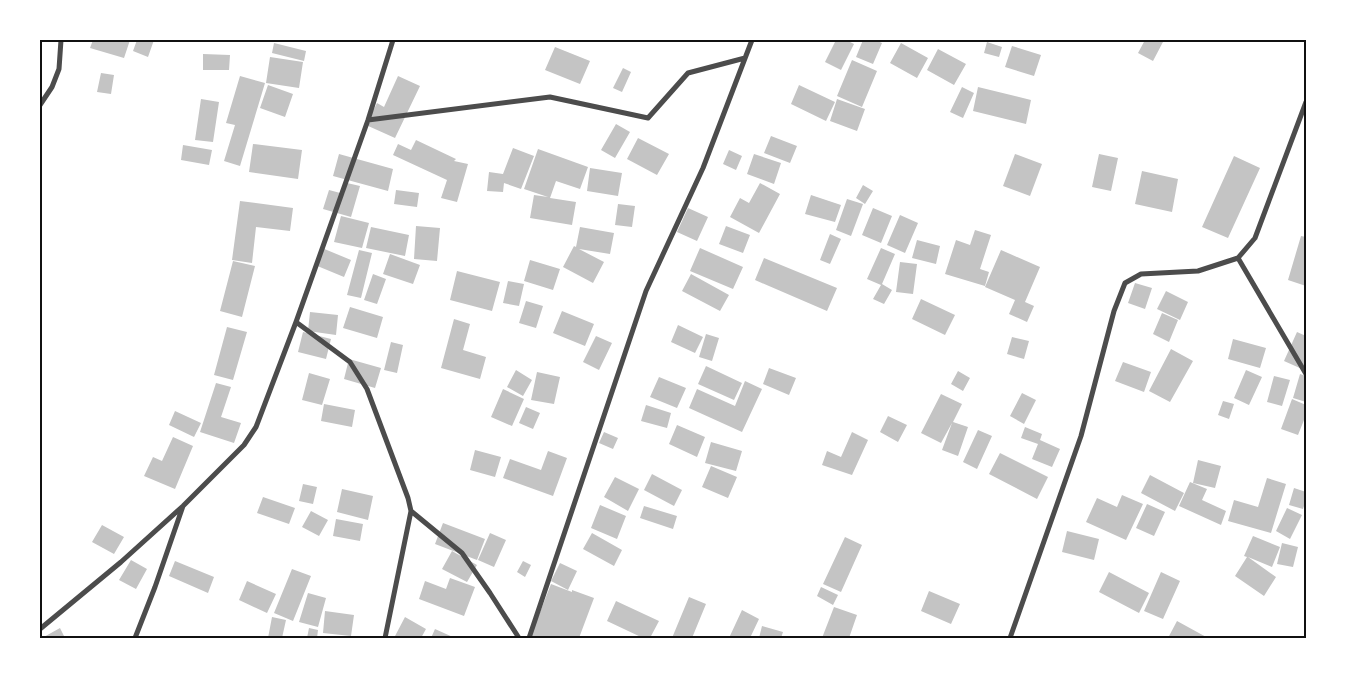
<svg xmlns="http://www.w3.org/2000/svg" width="1346" height="678" font-family="'Exo 2',sans-serif">
  <rect width="100%" height="100%" fill="#fff"/>
  <path fill="#c4c4c4" d="M93,40h37l-6,18 -34,-10z
    M137,40h17l-6,17 -15,-6z
    M836,40h10l8,4 -13,26 -16,-8z
    M863,40h12l7,3 -9,21 -17,-7z
    M1145,40h19l-11,21 -15,-8z
    M987,42l15,5 -3,10 -15,-4z
    M274,43l32,8 -2,10 -32,-8z
    M901,43l27,15 -11,20 -27,-15z
    M1012,46l29,9 -7,21 -29,-9z
    M555,47l35,14 -10,23 -35,-14z
    M938,49l28,15 -12,21 -27,-15z
    M203,54l27,1 -1,15h-26z
    M270,57l33,5 -4,26 -33,-5z
    M852,60l25,11 -15,36 -25,-11z
    M623,68l8,4 -9,20 -9,-4z
    M101,73l13,2 -3,19 -14,-2z
    M240,76l25,7 -25,83 -16,-5 11,-36 -9,-2z
    M398,76l22,10 -25,52 -29,-13 11,-22 7,4z
    M268,85l25,9 -8,23 -25,-9z
    M799,85l36,17 -9,19 -35,-17z
    M962,87l12,6 -11,25 -13,-6z
    M978,87l53,13 -5,24 -53,-13z
    M201,99l18,3 -6,40 -18,-2z
    M837,99l28,10 -8,22 -27,-10z
    M616,124l14,8 -15,26 -14,-8z
    M771,136l26,10 -7,17 -26,-10z
    M638,138l31,16 -12,21 -30,-16z
    M416,140l40,19 -2,2 14,3 -11,38 -16,-4 6,-18 -54,-25 5,-11 13,6z
    M253,144l49,6 -4,29 -49,-7z
    M183,145l29,5 -3,15 -28,-5z
    M513,148l21,8 -13,33 -17,-6 -1,9 -16,-1 2,-19 14,2z
    M538,149l50,18 -8,22 -24,-8 -6,17 26,4 -4,23 -42,-7 4,-23 14,2 -24,-8z
    M729,150l13,6 -6,14 -13,-6z
    M339,154l54,15 -5,22 -55,-15z
    M754,154l27,9 -7,21 -27,-10z
    M1015,154l27,10 -12,32 -27,-10z
    M1099,154l19,4 -7,33 -19,-4z
    M1234,156l26,12 -32,70 -26,-11z
    M590,168l32,5 -4,23 -31,-5z
    M1142,171l36,8 -6,33 -37,-8z
    M347,183l13,3 -9,31 -28,-8 6,-19 15,4z
    M760,183l20,11 -21,39 -29,-16 10,-19 9,5z
    M863,185l10,6 -8,13 -9,-6z
    M396,190l23,3 -2,14 -23,-3z
    M811,195l30,10 -6,17 -30,-8z
    M847,199l16,5 -12,32 -15,-6z
    M240,201l53,7 -3,23 -34,-4 -4,36 -20,-3z
    M618,204l17,2 -3,21 -17,-2z
    M688,208l20,9 -11,24 -20,-9z
    M873,208l19,8 -11,27 -19,-8z
    M900,215l18,8 -13,30 -18,-8z
    M341,216l28,7 -7,25 -28,-6z
    M416,226l24,2 -3,33 -23,-2z
    M726,226l24,9 -7,18 -24,-9z
    M371,227l38,8 -4,21 -39,-8z
    M580,227l34,6 -4,21 -31,-5 25,13 -11,21 -30,-16 11,-21 2,1z
    M975,230l16,5 -11,34 9,3 -4,14 -40,-12 11,-34 14,5z
    M830,234l11,5 -11,25 -10,-4z
    M1301,236l5,1v49l-18,-6z
    M917,240l23,6 -4,18 -24,-6z
    M322,248l29,12 -7,17 -29,-12z
    M700,248l43,19 -10,22 -43,-18z
    M881,248l14,6 -13,30 10,6 -8,14 -11,-5 8,-14 -14,-6z
    M359,250l13,3 -11,45 -14,-3z
    M1001,250l39,17 -15,35 9,4 -7,16 -18,-8 6,-14 -30,-13z
    M390,254l30,11 -7,19 -30,-10z
    M764,258l73,30 -10,23 -72,-31z
    M530,260l30,9 -7,21 -29,-9z
    M233,261l22,5 -13,51 -22,-6z
    M900,262l17,2 -4,30 -17,-2z
    M457,271l43,11 -8,29 -42,-11z
    M373,274l13,5 -9,25 -13,-4z
    M691,274l38,21 -9,16 -38,-20z
    M508,281l16,3 -5,22 -16,-3z
    M1135,283l17,5 -7,21 -17,-6z
    M1166,291l22,11 -8,18 -23,-11z
    M921,299l34,16 -10,20 -33,-16z
    M526,301l17,5 -7,22 -17,-5z
    M350,307l33,10 -6,21 -34,-10z
    M562,311l32,13 -9,22 -32,-13z
    M310,312l28,3 -2,20 -28,-4z
    M1162,313l16,7 -9,22 -16,-8z
    M454,319l16,5 -7,26 23,7 -6,22 -39,-11z
    M678,325l25,12 -8,16 -24,-11z
    M227,327l20,5 -14,48 -19,-5z
    M303,332l28,7 -5,20 -28,-7z
    M1297,332l9,4v24l-4,9 -18,-8z
    M706,334l13,4 -7,23 -13,-4z
    M596,336l16,7 -13,27 -16,-8z
    M1012,337l17,4 -5,18 -17,-5z
    M1233,339l33,9 -6,20 -32,-9z
    M391,342l12,3 -6,28 -13,-3z
    M1171,349l22,12 -23,41 -21,-11z
    M349,359l32,9 -6,20 -31,-9z
    M1123,362l28,10 -7,20 -29,-11z
    M706,366l36,17 -8,17 -36,-16z
    M769,368l27,10 -7,17 -26,-11z
    M516,370l16,10 -9,16 -16,-9z
    M1246,370l16,7 -13,28 -15,-7z
    M958,371l12,7 -7,13 -12,-7z
    M537,372l23,5 -6,27 -23,-4z
    M309,373l21,6 -8,26 -20,-5z
    M1300,374l6,2v26l-13,-4z
    M1274,376l16,4 -8,26 -15,-4z
    M659,377l27,11 -9,20 -27,-11z
    M745,381l17,8 -20,43 -53,-24 8,-19 38,17z
    M216,383l15,4 -10,30 20,6 -7,20 -34,-11z
    M503,389l21,10 -12,27 -21,-9z
    M1022,393l14,7 -12,24 -14,-8z
    M941,394l21,10 -9,18 15,5 -10,29 -16,-6 10,-27 -11,20 -20,-10z
    M1292,399l14,6v10l-8,20 -17,-6z
    M1223,401l11,3 -5,15 -11,-4z
    M324,404l31,6 -3,17 -31,-6z
    M646,405l25,8 -4,15 -26,-7z
    M526,407l14,6 -7,16 -14,-6z
    M175,411l26,12 -7,14 -25,-12z
    M888,416l19,9 -9,17 -18,-10z
    M677,425l28,12 -8,20 -28,-13z
    M1025,427l17,7 -2,6 20,9 -8,18 -20,-8 6,-15 -17,-6z
    M978,430l14,6 -15,33 -14,-7z
    M604,432l14,6 -5,11 -14,-6z
    M852,432l16,8 -16,35 -30,-10 5,-14 14,6z
    M173,437l20,9 -18,43 -31,-13 9,-19 9,4z
    M711,442l31,9 -6,20 -31,-8z
    M475,450l26,7 -6,20 -25,-7z
    M548,451l19,7 -14,38 -50,-18 7,-19 31,11z
    M1000,453l48,24 -11,22 -48,-25z
    M1198,460l23,6 -6,22 -22,-5z
    M711,466l26,11 -9,21 -26,-11z
    M652,474l30,16 -8,16 -30,-16z
    M1150,475l34,18 -9,18 -34,-18z
    M615,477l24,12 -11,22 -24,-14z
    M1267,478l19,6 -15,49 -43,-12 6,-21 24,7z
    M1190,482l17,7 -5,11 24,11 -5,14 -42,-19z
    M303,484l14,3 -4,17 -14,-3z
    M1294,488l12,4v8l-3,9 -14,-4z
    M342,489l31,7 -5,24 -31,-8z
    M1122,495l21,9 -17,36 -40,-18 11,-24 20,9z
    M263,497l32,11 -6,16 -32,-11z
    M1147,504l18,8 -11,24 -18,-8z
    M600,505l26,11 -9,23 -26,-11z
    M644,506l33,10 -4,13 -33,-11z
    M1287,508l15,7 -12,24 -14,-8z
    M311,511l17,9 -9,16 -17,-9z
    M336,519l27,5 -3,17 -27,-5z
    M443,523l42,16 -8,21 -42,-16z
    M102,525l22,12 -10,17 -22,-12z
    M1067,531l32,8 -5,21 -32,-8z
    M490,533l16,7 -12,27 -16,-7z
    M592,533l30,17 -8,16 -31,-17z
    M1253,536l27,11 -8,20 -24,-10 28,20 -12,19 -29,-20 12,-19 -3,-1z
    M845,537l17,8 -21,47 -18,-8z
    M1282,543l16,4 -5,20 -16,-3z
    M452,551l25,14 -10,17 -25,-13z
    M131,560l16,9 -11,20 -17,-9z
    M175,561l39,16 -6,16 -39,-17z
    M523,561l8,4 -6,12 -8,-5z
    M560,563l17,8 -9,19 -17,-9z
    M292,569l19,7 -18,45 -19,-8z
    M1109,572l40,21 -10,20 -40,-21z
    M1161,572l19,9 -17,38 -19,-8z
    M450,578l25,9 -11,29 -45,-17 6,-18 21,8z
    M247,581l29,13 -9,19 -28,-13z
    M551,584l21,8v-2l22,8 -15,40h-49z
    M821,587l17,8 -5,10 -16,-9z
    M929,591l31,13 -9,20 -30,-13z
    M308,593l18,5 -8,29 -19,-5z
    M689,597l17,7 -14,34h-20z
    M616,601l43,20 -9,17h-7l-36,-17z
    M834,607l23,8 -8,23h-27z
    M742,610l17,9 -9,19h-21z
    M325,611l29,4 -3,21 -28,-3z
    M272,617l14,3 -4,18h-14z
    M405,617l21,12 -5,9h-27z
    M1177,621l31,17h-40z
    M762,626l21,6 -2,6h-22z
    M60,628l5,10h-23z
    M309,628l9,2 -1,8h-10z
    M435,629l20,9h-24z"/>
  <g fill="none" stroke-linecap="round" stroke-linejoin="round">
    <path stroke="#4c4c4c" stroke-width="5" d="M40,105l12,-18 7,-18 2,-29
      M368,120l182,-23 98,21 40,-45 57,-15
      M1238,258l68,116
      M296,322l54,40 17,27 41,109 3,13 -26,127
      M411,511l51,42 28,40 29,45
      M40,629l81,-67 62,-56 61,-61 12,-18 40,-105 72,-202 25,-80
      M135,638l20,-51 28,-81
      M529,638l117,-347 57,-123 49,-128
      M1010,638l71,-202 33,-125 11,-28 16,-9 57,-3 40,-13 17,-20 51,-136"/>
  </g>
  <rect width="1346" height="678" fill="none" stroke="#ffffff" stroke-width="82"/>
  <rect x="41" y="41" width="1264" height="596" fill="none" stroke="#111" stroke-width="2"/>
</svg>
